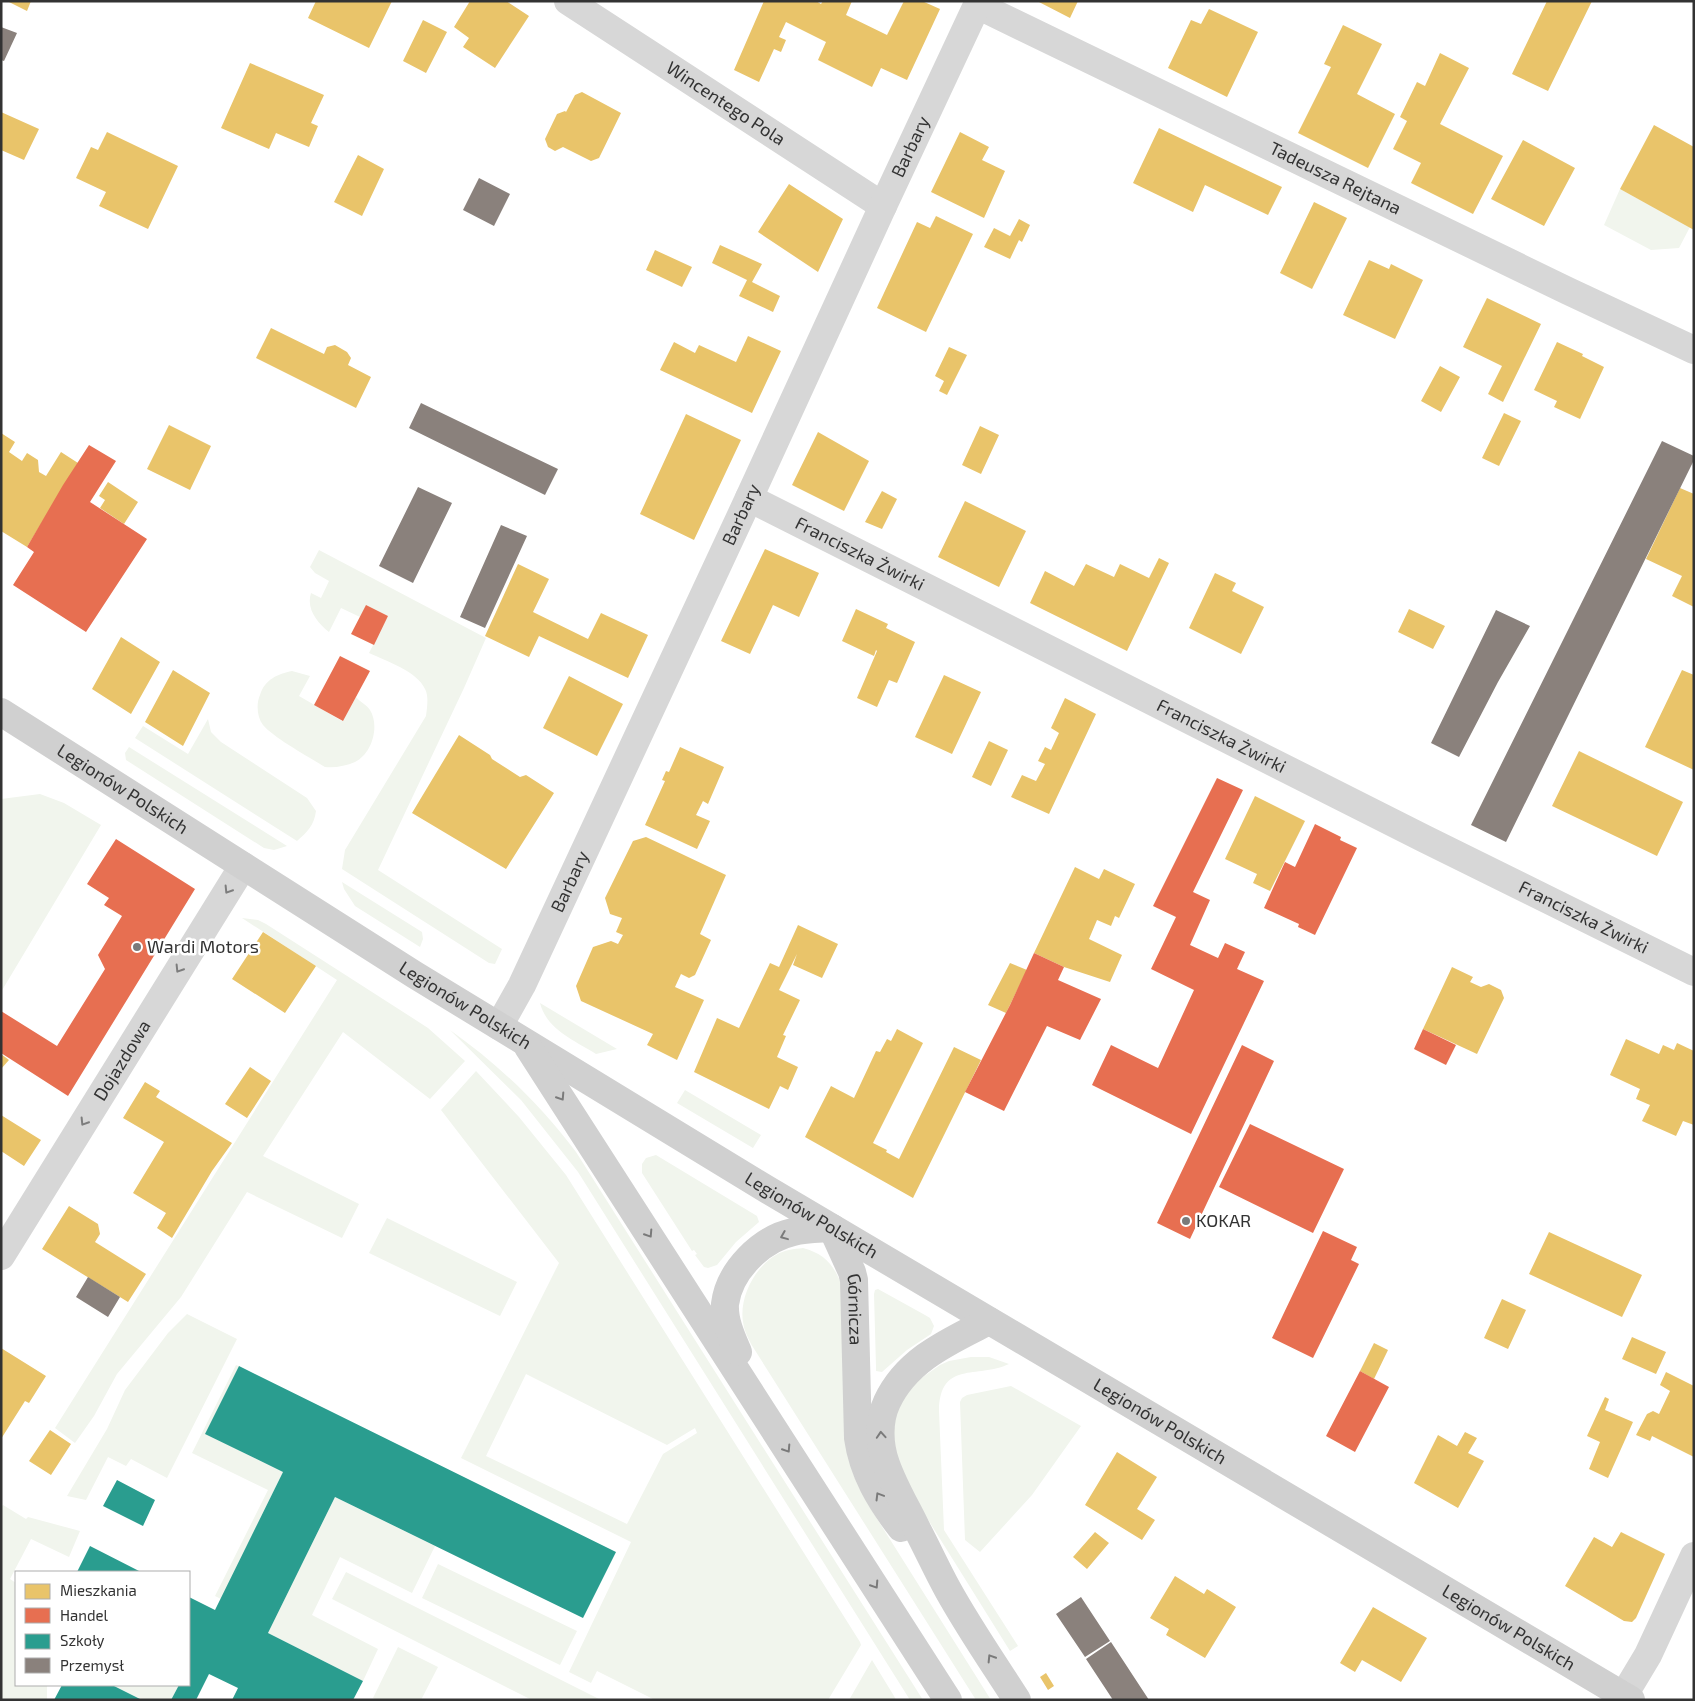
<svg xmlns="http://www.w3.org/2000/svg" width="1695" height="1701" font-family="'Exo 2',sans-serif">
  <rect width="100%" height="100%" fill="#fff"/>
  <path fill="#f1f5ed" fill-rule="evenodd" d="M1620,189l70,38 -11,21 -28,2 -47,-25z
    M319,550l167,88 -22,50 -86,182 124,79 -7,15 -6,-1 -147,-94 3,-19 81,-134c1,-8 3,-20 -1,-27 -8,-18 -39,-28 -56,-36l19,-37 -22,-10 -6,11 -19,-9 -12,24c-12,-10 -23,-23 -18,-39l10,5 8,-17 -14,-8 -5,-6z
    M292,671l18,5 -11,20 43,25 14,-24c4,5 11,8 14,13 10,16 2,44 -15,52 -9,4 -20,6 -30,5 -16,-10 -51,-29 -62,-42 -6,-8 -7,-21 -3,-30 5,-16 18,-21 32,-24z
    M208,719l3,13 10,10 86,56 9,13c-2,15 -9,21 -19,30l-162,-103 8,-12 45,28z
    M129,747l158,99 -13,4 -10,-2 -138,-88 -1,-7z
    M40,794l24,9 37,22 -100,167v-193z
    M342,882l80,50 1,7 -3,8 -65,-41 -11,-17z
    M242,918l16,2 8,4 145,93 17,11 37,33 -35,38 -87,-67 -80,124 96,48 -17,34 -95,-46 -66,105 -64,77 -23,42 -19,27 -20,-15 282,-448z
    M540,1003l77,46 -21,5c-22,-14 -49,-24 -56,-51z
    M450,1030c49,35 90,74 126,122l347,548h-13l-332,-528 -57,-72z
    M476,1071l43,46 47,58 294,467 1,3 -33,55h-173l-58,-29 -6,12 -22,-11 62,-130 -170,-84 98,-195 -118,-153zM526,1374l141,71 28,-17 2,5 -34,21 -36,70 -141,-68z
    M685,1090l76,45 -8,13 -76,-45z
    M656,1155l101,61 2,6 -23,20 -19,23 -9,3 -4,-1 -9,-12 2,-1 -3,-4 -2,1 -50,-78v-9l4,-6z
    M387,1218l130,64 -17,34 -131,-63z
    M803,1248c22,6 31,17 39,38l8,176 5,17 14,27 122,194h-15l-225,-356c-4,-8 -7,-14 -8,-22 -4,-25 12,-55 33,-67 8,-5 18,-6 27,-7z
    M878,1289l47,26 5,3 4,8 -3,8 -24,16 -25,22 -6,-1v-4l-2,-73 1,-4z
    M187,1314l50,25 -70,139 -36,-19 -5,7 -18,-9 -22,43 -19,-4 40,-67 18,-39 43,-57z
    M971,1357h18l20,7c-32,15 -69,-4 -70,47l5,119 74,116 -8,5 -103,-165 -14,-36 1,-33 9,-20 17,-18 20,-14 9,-4z
    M236,1365l3,1 -33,68 77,38 -62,127 -6,-3 53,-106 -76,-37z
    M1011,1386l70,40 -49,69 -52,57 -15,-12 -5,-138 2,-4 5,-3z
    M335,1497l100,49 -23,47 -72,-36 -28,58 66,34 -15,32 -95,-48z
    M3,1505l23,14 2,-2 52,14 -11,26 -38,-18 -21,40 6,4v102h31v15h-46v-193z
    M438,1564l139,67 -17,34 -138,-67z
    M346,1572l255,128h-69l-200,-101z
    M398,1647l40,20 -17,33h-44l-4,-2z
    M872,1660l22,36 2,4h-47z
    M112,1685h67l-8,15h-29z"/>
  <path fill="#e9c46a" d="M7,1h24l-4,10z
    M316,1h76l-23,47 -61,-30z
    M470,1h36l23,15 -34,52 -32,-21 6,-9 -15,-11z
    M764,1h52l5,3 2,-3h29l-6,14 41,20 17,-34h18l18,8 -33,71 -26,-12 -9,19 -54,-27 8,-18 -40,-20 -7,15 7,3 -5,12 -7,-3 -15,33 -25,-12z
    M1037,1h41l-8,17z
    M1547,1h45l-44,90 -36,-17z
    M1209,9l49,23 -31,65 -59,-29 23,-48 10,4z
    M423,20l24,12 -21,41 -23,-12z
    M1343,25l39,19 -25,50 38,20 -27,54 -70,-35 33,-66 -7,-3z
    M1440,53l29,15 -29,56 63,32 -30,58 -62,-31 10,-20 -28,-14 14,-28 -7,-4 17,-35 8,4z
    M250,63l74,32 -13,28 7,3 -9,21 -33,-14 -7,16 -48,-21z
    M582,92l39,21 -22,45 -8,3 -28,-14 -8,4 -7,-4 -3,-8 12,-25 8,-3 1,1 9,-17z
    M1,112l38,17 -15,31 -23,-10z
    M1654,125l40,22v83l-74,-41z
    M1159,128l123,59 -14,28 -63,-30 -12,27 -60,-29z
    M107,132l71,34 -30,63 -49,-23 7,-14 -30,-14 15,-31 7,3z
    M960,132l29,15 -7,13 23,11 -21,47 -53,-26z
    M1523,140l52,28 -31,58 -53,-27z
    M358,155l26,14 -22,47 -28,-14z
    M789,184l54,35 -25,53 -60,-40z
    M1314,202l33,16 -35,71 -32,-16z
    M936,216l37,18 -47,98 -49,-24 40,-86 13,6z
    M1019,219l11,6 -8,17 -3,-2 -9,19 -26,-12 10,-19 16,8z
    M720,245l42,19 -10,18 28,14 -7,16 -34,-16 8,-16 -35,-17z
    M655,250l37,17 -10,20 -36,-17z
    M1369,260l20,9 2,-5 32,16 -28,59 -52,-24z
    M1487,298l54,26 -38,78 -15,-8 14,-28 -39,-19z
    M271,328l53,26 3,-7 8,-2 12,7 4,6 -3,7 23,12 -15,31 -100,-50z
    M748,336l33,15 -29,62 -92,-43 14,-28 21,11 4,-8 37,17z
    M1557,342l26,12 -1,2 22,11 -24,52 -26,-12 3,-6 -23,-11z
    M949,347l18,8 -20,40 -8,-4 5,-10 -9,-5z
    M1440,366l20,11 -19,35 -20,-11z
    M1504,413l17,8 -22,45 -17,-8z
    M686,414l55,26 -47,100 -54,-26z
    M169,425l42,21 -21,44 -43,-21z
    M980,426l19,9 -18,39 -19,-9z
    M818,432l51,29 -25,50 -52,-26z
    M1,433l14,9 -6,10 13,9 5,-8 11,7 1,12 7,4 15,-24 17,11 -51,84 -26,-16z
    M108,482l30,20 -14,22 -24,-16 5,-8 -6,-4z
    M1680,488l14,6v113l-22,-11 10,-20 -36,-17z
    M882,491l15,8 -15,30 -17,-7z
    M965,501l61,30 -27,56 -61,-30z
    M765,549l54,24 -20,44 -26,-12 -23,49 -29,-13z
    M1159,558l10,5 -42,88 -97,-48 15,-32 29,15 12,-22 28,13 6,-13 29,14z
    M518,564l31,15 -16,33 55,27 13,-26 47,22 -20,43 -89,-42 -10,21 -44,-21z
    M1215,573l21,10 -4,8 32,16 -23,47 -52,-26z
    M856,609l32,15 -2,4 29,14 -18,41 -8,-3 -12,27 -20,-9 20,-47 -1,-1 -2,6 -32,-15z
    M1409,609l36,17 -12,23 -35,-17z
    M121,637l39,25 -29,52 -39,-25z
    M173,670l37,23 -27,53 -38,-24z
    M1682,670l12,5v95l-49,-23z
    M944,675l37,17 -29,62 -37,-17z
    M569,676l54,28 -26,52 -54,-28z
    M1065,698l31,16 -47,100 -38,-17 11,-22 14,6 9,-17 -7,-3 7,-14 6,3 8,-17 -8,-5z
    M459,735l31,20 2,4 28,18 6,-2 28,18 -48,76 -94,-56z
    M989,741l19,9 -17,36 -19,-9z
    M680,747l44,20 -16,37 -5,-3 -7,14 14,6 -13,28 -52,-24 20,-44 -3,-1 4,-9 3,1z
    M1579,751l104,51 -26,54 -105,-50z
    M1255,796l50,25 -35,70 -17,-8 4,-9 -32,-15z
    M646,837l80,38 -26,59 11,6 -16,35 -6,3 -8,-4 -6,13 29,13 -27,60 -30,-15 6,-11 -72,-33 -5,-15 17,-39 18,-6 7,3 5,-9 -7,-3 6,-14 -12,-4 -5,-16 28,-57z
    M1075,867l24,12 5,-10 31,15 -16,34 -4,-2 -4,10 -14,-6 -8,19 33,16 -12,27 -46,-15 -30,-14z
    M798,925l40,19 -16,34 -29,-13 4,-11 -18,36 21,10 -17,35 3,1 -9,21 21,10 -10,23 -8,-4 -11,23 -75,-37 23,-54 22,10 31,-65 9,4z
    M263,932l53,34 -31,47 -53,-34z
    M1010,963l17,7 -21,43 -18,-8z
    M1452,967l21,10 -3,5 11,5 8,-3 12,6 3,8 -27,56 -54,-25z
    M897,1029l26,14 -50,100 14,7 -1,2 13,7 55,-112 27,13 -68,138 -108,-61 26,-51 23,12 22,-47 4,1 7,-13 4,2z
    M1626,1039l33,15 4,-9 11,5 3,-7 17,8v74l-11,-4 -7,15 -34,-15 8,-16 -14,-6 4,-10 -30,-14z
    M1,1054l8,6 -8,9z
    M250,1067l21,14 -24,37 -22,-14z
    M145,1082l15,9 -4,6 76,46 -20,28 -40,67 -15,-10 9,-15 -33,-20 31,-51 -41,-24z
    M1,1115l40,25 -17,26 -23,-15z
    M69,1206l29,18 2,10 -5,8 51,32 -18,28 -86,-53z
    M1549,1232l93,43 -20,42 -93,-43z
    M1502,1299l24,11 -18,39 -24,-11z
    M1632,1337l34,15 -10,22 -34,-15z
    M1374,1343l14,7 -14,29 -14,-8z
    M1,1348l45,28 -17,27 -4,-2 -24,38z
    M1666,1372l28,14v71l-42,-21 -2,5 -14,-6 11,-21 6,-3 6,3 11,-23 -10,-6z
    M1605,1397l4,2 -4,11 28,12 -25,56 -19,-9 11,-27 -13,-6z
    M50,1430l21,14 -20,31 -22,-14z
    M1465,1432l12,6 -9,15 16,8 -26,47 -44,-25 24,-48 19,11z
    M1117,1452l40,25 -20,32 18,11 -13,20 -57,-35z
    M1095,1532l14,11 -22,26 -14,-12z
    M1621,1532l44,22 -29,64 -4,4 -8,-1 -59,-35 29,-49 18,10z
    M1175,1576l29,18 3,-5 29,18 -31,51 -39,-23 3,-6 -19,-11z
    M1373,1607l54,31 -26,44 -39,-22 -7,12 -15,-9z
    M1046,1673l8,13 -6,4 -8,-13z"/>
  <path fill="#e76f51" d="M89,445l27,16 -26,41 57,37 -61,93 -73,-47 21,-33 -7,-5 36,-62z
    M366,605l22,11 -14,29 -23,-11z
    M340,656l30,15 -27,50 -29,-16z
    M1217,778l26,12 -50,102 17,8 -20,45 28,13 7,-15 20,9 -8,17 27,12 -73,153 -99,-49 19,-40 47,23 36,-78 -43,-21 25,-52 -23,-11z
    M1315,824l26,13 -1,3 17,8 -42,87 -17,-8 1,-3 -35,-16 21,-46 10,5z
    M116,839l79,50 -127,207 -67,-43v-42l56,35 48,-77 -7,-14 24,-39 -18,-11 5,-7 -22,-14z
    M1034,953l30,14 -6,13 43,19 -21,41 -33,-14 -43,85 -39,-19 45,-87z
    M1423,1029l33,16 -10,20 -32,-16z
    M1242,1045l32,16 -84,178 -33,-16z
    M1250,1124l94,45 -31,64 -94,-46z
    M1323,1231l34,16 -6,13 8,4 -46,94 -41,-20z
    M1360,1371l29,16 -34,65 -29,-16z"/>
  <path fill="#2a9d8f" d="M239,1366l377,186 -33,66 -248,-121 -67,136 95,48 -10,19h-121l6,-12 -29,-14 -13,26h-25l8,-15h10v-88l26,13 68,-138 -78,-38z
    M117,1480l38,20 -12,26 -40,-20z
    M90,1546l51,26h-64z
    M62,1685h50l30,15h-88z"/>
  <path fill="#8a817c" d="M1,27l16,6 -13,28 -3,-1z
    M479,178l31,16 -16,32 -31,-16z
    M421,403l137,66 -13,26 -136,-67z
    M1662,441l32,15v4l-188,382 -35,-17z
    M418,487l34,16 -39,80 -34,-17z
    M501,525l26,11 -42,92 -25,-11z
    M1496,610l34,16 -32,56 -39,75 -28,-14z
    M88,1277l32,20 -12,20 -32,-20z
    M1081,1597l29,44 -25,16 -29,-43z
    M1111,1642l38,58h-36l-27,-41z"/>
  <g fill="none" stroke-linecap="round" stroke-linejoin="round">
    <g stroke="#d7d7d7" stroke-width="28">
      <path id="s1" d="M568,1l315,205"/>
      <path id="s2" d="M977,5l591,286 126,59"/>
      <path id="s3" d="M749,498l676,341 269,133"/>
      <path id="s4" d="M499,1026l23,-41 227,-487 134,-292 96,-205"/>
      <path id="s5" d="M1,1256l242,-390"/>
      <path d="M1624,1695l24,-40 46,-99"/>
    </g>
    <g stroke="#d0d0d0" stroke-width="28">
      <path id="s6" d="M1,712l414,263 353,215 863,510"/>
      <path d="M528,1047l420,653"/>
      <path id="s7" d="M832,1228l20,44 2,8 4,158c5,35 22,63 43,90"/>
      <path d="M989,1321c-39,20 -82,38 -102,81 -9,19 -8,43 -1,62 8,23 21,44 31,65 11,21 20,41 31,61 21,38 46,74 69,110"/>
      <path d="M738,1352c-6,-14 -14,-31 -13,-48 4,-33 36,-65 68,-72 13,-3 26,-3 39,-4"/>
    </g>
  </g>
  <defs><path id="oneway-chevron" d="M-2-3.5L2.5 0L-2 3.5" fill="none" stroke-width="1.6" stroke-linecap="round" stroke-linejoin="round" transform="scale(1.25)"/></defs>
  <g stroke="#7d7d7d">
    <use href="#oneway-chevron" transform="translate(228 890) rotate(122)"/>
    <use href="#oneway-chevron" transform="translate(179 969) rotate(122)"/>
    <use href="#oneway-chevron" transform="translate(84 1122) rotate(122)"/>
  </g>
  <g stroke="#7a7a7a">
    <use href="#oneway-chevron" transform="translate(561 1097) rotate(57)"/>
    <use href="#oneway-chevron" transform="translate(649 1234) rotate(57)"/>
    <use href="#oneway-chevron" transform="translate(784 1236) rotate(158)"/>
    <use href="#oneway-chevron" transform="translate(881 1435) rotate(-94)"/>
    <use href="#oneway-chevron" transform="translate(787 1449) rotate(57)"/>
    <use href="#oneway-chevron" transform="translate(879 1496) rotate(-121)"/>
    <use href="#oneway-chevron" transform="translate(875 1585) rotate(57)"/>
    <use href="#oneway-chevron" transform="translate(991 1658) rotate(-122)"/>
  </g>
  <g fill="#7a7a7a" stroke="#fff" stroke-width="2">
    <circle cx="137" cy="947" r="5"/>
    <circle cx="1186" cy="1221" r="5"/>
  </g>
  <g text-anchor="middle" stroke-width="5" stroke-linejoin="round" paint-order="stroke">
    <g font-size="18" fill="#333" stroke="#fff">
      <text dy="6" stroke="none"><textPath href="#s1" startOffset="188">Wincentego Pola</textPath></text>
      <text dy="6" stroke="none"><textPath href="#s4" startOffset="971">Barbary</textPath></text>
      <text dy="6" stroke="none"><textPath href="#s2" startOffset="398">Tadeusza Rejtana</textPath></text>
      <text dy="6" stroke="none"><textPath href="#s4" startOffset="566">Barbary</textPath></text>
      <text dy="6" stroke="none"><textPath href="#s3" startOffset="124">Franciszka Żwirki</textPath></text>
      <text dy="6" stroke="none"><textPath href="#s3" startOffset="529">Franciszka Żwirki</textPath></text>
      <text dy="6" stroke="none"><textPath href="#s6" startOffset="144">Legionów Polskich</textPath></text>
      <text dy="6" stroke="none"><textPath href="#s4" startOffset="161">Barbary</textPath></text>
      <text dy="6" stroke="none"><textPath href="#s3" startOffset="934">Franciszka Żwirki</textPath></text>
      <text dy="6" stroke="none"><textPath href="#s6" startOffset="549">Legionów Polskich</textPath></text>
      <text dy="6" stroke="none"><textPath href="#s5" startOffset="230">Dojazdowa</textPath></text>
      <text dy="6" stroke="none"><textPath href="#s6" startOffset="954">Legionów Polskich</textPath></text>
      <text dy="6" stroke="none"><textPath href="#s7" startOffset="86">Górnicza</textPath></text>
      <text dy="6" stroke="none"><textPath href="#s6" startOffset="1359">Legionów Polskich</textPath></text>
      <text dy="6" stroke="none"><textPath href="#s6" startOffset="1764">Legionów Polskich</textPath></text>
    </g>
    <g font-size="18" fill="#333" stroke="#fff" text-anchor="start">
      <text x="147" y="953">Wardi Motors</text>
      <text x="1196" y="1227">KOKAR</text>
    </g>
  </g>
  <rect width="1695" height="1701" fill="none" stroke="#333333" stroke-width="5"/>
  <rect x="15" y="1571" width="175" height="115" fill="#ffffff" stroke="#adadad"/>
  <rect x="25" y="1584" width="25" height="15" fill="#e9c46a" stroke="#adadad"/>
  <text x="60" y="1596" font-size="15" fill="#333333">Mieszkania</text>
  <rect x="25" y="1608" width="25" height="15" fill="#e76f51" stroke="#adadad"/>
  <text x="60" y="1621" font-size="15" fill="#333333">Handel</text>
  <rect x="25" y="1634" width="25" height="15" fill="#2a9d8f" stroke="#adadad"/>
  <text x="60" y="1646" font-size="15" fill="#333333">Szkoły</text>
  <rect x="25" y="1658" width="25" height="15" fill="#8a817c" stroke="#adadad"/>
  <text x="60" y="1671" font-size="15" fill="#333333">Przemysł</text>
</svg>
